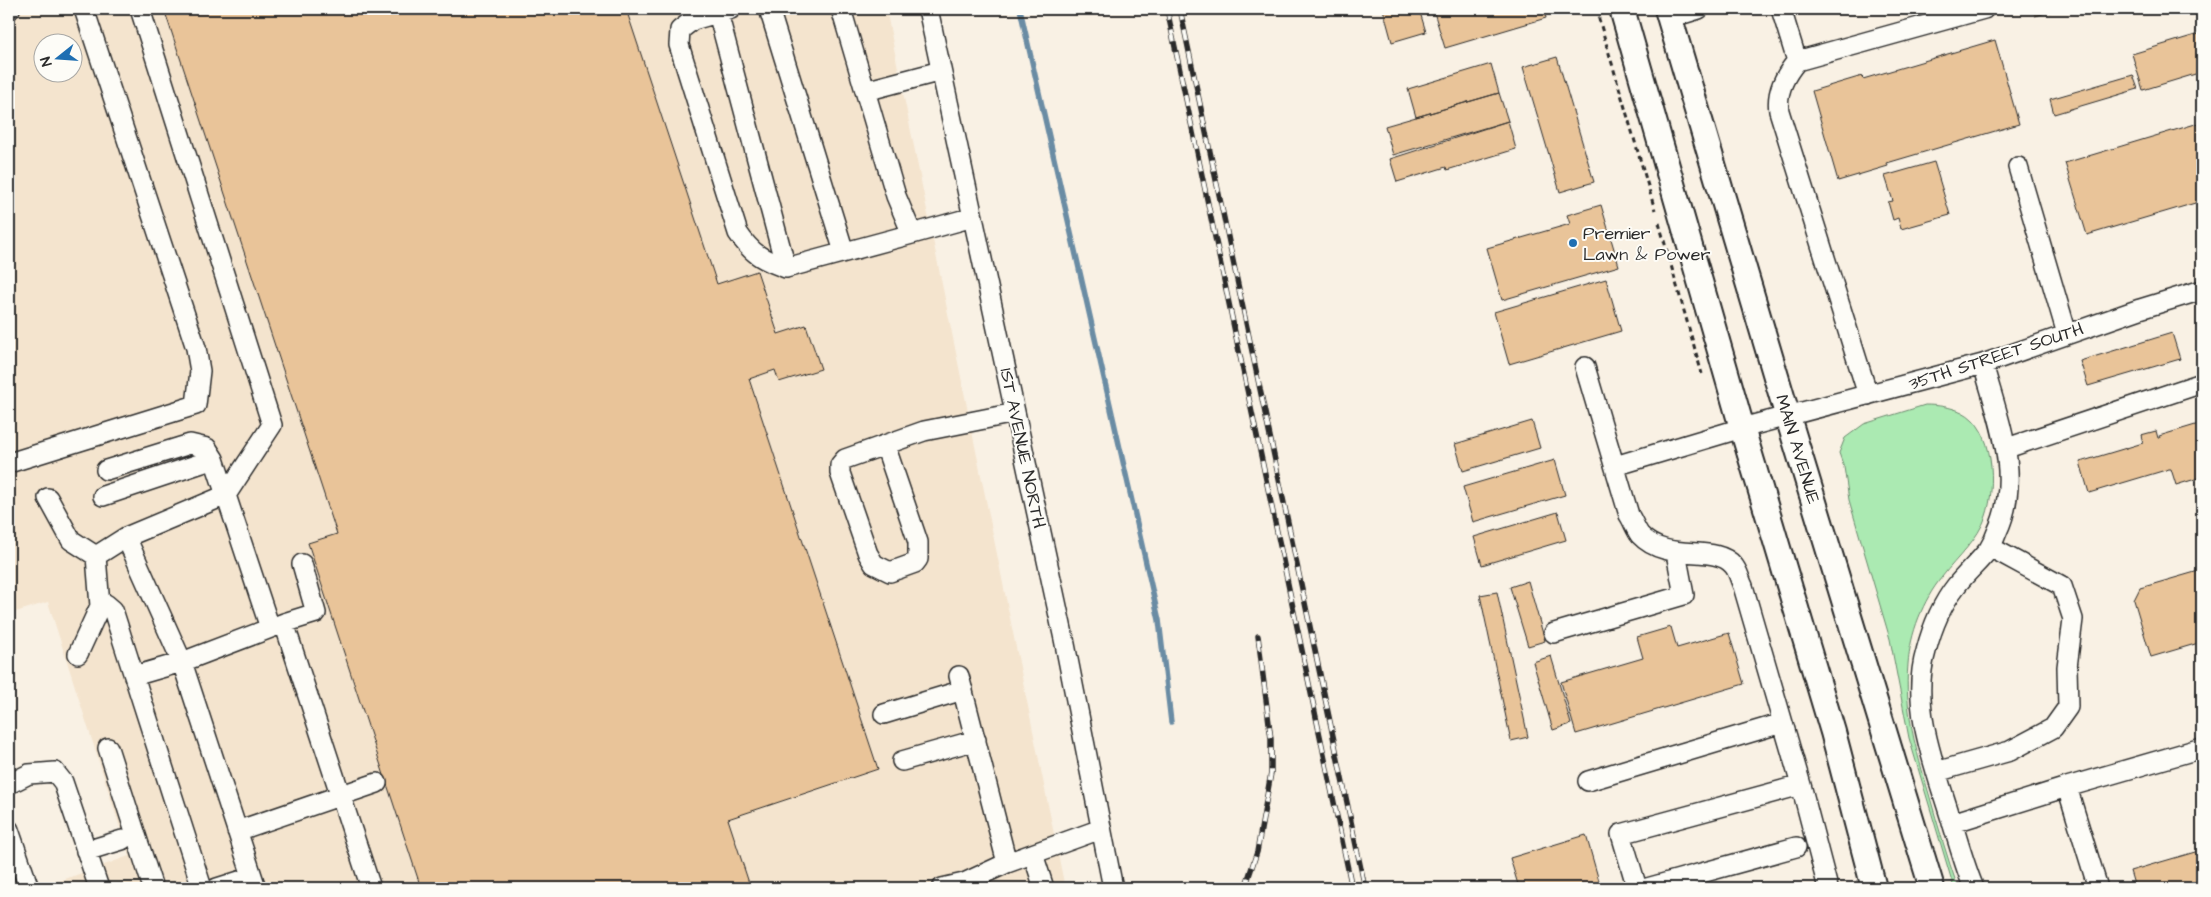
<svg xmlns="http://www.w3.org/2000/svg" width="2211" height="897" font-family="'Architects Daughter',sans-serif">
  <rect width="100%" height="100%" fill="#f9f1e4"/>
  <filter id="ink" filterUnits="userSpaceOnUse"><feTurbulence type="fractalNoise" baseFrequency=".02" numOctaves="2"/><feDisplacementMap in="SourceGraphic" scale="10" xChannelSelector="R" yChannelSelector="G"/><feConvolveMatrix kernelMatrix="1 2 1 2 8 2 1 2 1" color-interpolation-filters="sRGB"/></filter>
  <g filter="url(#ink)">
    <path fill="#f4e4ce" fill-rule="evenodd" d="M9,9h877l179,879h-1025l89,-32 -81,-254 -39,12zM42,42h30v30h-30z"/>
    <path fill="#abeab2" stroke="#6b8a6e" d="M1925,405c13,0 26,2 37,7 33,16 34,75 24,104 -8,24 -29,41 -44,61 -19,23 -32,57 -34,87 -4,47 8,86 21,130 9,32 18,63 29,94h-4l-45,-150 -19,-99 -41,-139 -5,-33 -5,-14 6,-15 19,-14z"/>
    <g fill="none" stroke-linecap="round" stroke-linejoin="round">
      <path stroke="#6b8ca4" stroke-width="5.5" d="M1020,9l139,611 12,102"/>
    </g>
    <path fill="#e9c499" stroke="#2b2b2b" d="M164,9h462l91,275 40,-13 21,63 28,-9 15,44 -42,13 -4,-12 -26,9 129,390 -150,50 21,64 -16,5h-312l-113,-345 29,-9z
      M1383,9h36l7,23 -34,10z
      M1433,9h111l2,9 -101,30z
      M2033,9h27l-25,7z
      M2202,33v39l-59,18 -11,-36z
      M1995,40l24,84 -132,39 1,3 -50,15 -26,-90 50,-15 1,3z
      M1557,57l37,125 -34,10 -37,-125z
      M1491,64l8,29 -83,24 -8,-28z
      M2133,75l5,14 -84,25 -4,-15z
      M1499,93l9,28 -115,34 -8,-29z
      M1508,121l8,28 -69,21 -1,-3 -49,15 -7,-23z
      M2202,122v79l-115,34 -22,-72z
      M1934,162l16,53 -49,14 -3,-11 -5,2 -5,-18 5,-1 -8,-25z
      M1601,205l18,61 -117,34 -15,-52 83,-24 -3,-9z
      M1606,279l15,52 -112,33 -15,-52z
      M2172,333l8,26 -92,27 -8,-25z
      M1532,421l8,27 -77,23 -8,-27z
      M2202,423v54l-26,8 -5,-16h-2l-80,24 -9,-31 63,-19 -2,-8 15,-4 2,7h2l-1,-2z
      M1555,460l10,35 -92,27 -10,-35z
      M1558,512l8,28 -84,25 -8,-28z
      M2202,570v72l-51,15 -17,-57 6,-12z
      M1528,581l17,60 -17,5 -18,-59z
      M1497,592l31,145 -17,4 -31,-146z
      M1671,627l6,21 52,-15 15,51 -168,50 -15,-52 82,-24 -6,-21z
      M1551,656l20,68 -18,6 -20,-68z
      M1586,835l15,53h-82l-9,-30z
      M2202,850v38h-67l-5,-17z"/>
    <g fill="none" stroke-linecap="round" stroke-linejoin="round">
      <g stroke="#2b2b2b" stroke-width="22">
        <path id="minor" d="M9,9h1
          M140,9l132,416 -46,70 -100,42 56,125 -48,14 68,212
          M731,9l-38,11 -13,10 -1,15 59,188c14,21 25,27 48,35l126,-34
          M769,9l75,243
          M841,9l55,187 16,38 61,-17
          M928,9l136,630 49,249
          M1781,9l16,52
          M718,13l68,255
          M1670,18l29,-9
          M865,91l76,-20
          M2018,167l49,167
          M1585,367l44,148c4,6 7,15 11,20 27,29 75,8 93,30 5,5 7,15 10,21l58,199 27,103
          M1868,395l-89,-284c-3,-19 6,-36 18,-50l187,-52
          M885,445l33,97v17l-3,4 -25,9 -16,-8 -6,-10 -28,-81v-8l5,-6 79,-28 91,-18
          M2007,448l195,-65
          M9,463l187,-58 4,-34 -4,-23 -112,-339
          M1615,466l127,-38 241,-64 157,-55 62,-19
          M106,470l84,-26 17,4 7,11 56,169
          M103,496l111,-37
          M48,498l23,42 25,16 4,50 -22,48
          M96,556l30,-19
          M100,606l6,-2 7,6 21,66
          M284,623l32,-10 -14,-49
          M1554,633l130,-38 -8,-42
          M959,676l48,187
          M884,714l79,-24
          M108,748l45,140
          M902,761l74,-21
          M1936,772l74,-21 43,-23 15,-21 -1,-40 6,-48 -11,-33 -72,-39
          M1588,781l194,-58
          M9,784l20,-10 26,-2 8,10 36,106
          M2067,787l31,101
          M1952,823l115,-36 135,-39
          M9,830l20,58
          M237,831l140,-48
          M86,851l36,-11
          M1033,854l11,34
          M217,888l35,-11
          M256,888l-74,-226 102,-39 87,265
          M942,888l22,-5 43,-20 94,-34
          M1637,888l-16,-54 180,-49
          M1647,888l149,-41
          M1974,888c-10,-23 -16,-48 -24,-72 -16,-52 -40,-111 -24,-165 6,-23 15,-46 30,-65 10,-13 23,-24 33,-37 3,-5 6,-11 8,-17 26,-55 1,-113 -14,-168"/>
      </g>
      <g stroke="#2b2b2b" stroke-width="28">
        <path id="major" d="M1622,9l120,419 91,304 41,156
          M1667,9l121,408 144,471"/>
      </g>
      <path stroke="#2b2b2b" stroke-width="3" stroke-dasharray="5 4" stroke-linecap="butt" d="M1596,9l59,201
        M1659,223l43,151"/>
      <use href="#minor" stroke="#fdfcf7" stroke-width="19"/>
      <use href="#major" stroke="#fdfcf7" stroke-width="24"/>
      <g stroke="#2b2b2b" stroke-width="5.5">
        <path id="rail" d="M1167,9l185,879
          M1180,9l185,879
          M1245,888l12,-36 14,-79v-34l-13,-103"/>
      </g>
      <use href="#rail" stroke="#fdfcf7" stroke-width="4" stroke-dasharray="11" stroke-linecap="butt"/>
    </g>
  </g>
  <circle fill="#1f6fb2" stroke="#fdfcf7" stroke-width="2" cx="1573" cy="243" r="5"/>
  <g text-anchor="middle" stroke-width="4" stroke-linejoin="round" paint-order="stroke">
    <g font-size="18" fill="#2b2b2b" stroke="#fdfcf7" text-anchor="start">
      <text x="1583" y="239">Premier<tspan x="1583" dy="21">Lawn &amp; Power</tspan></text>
    </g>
    <g font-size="18" fill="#2b2b2b" stroke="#fdfcf7">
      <text transform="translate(1996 356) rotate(-18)" y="6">35TH STREET SOUTH</text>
      <text transform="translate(1023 448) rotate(78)" y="6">1ST AVENUE NORTH</text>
      <text transform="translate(1798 449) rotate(73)" y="6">MAIN AVENUE</text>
    </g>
  </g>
  <rect width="2211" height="897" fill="none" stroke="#fdfcf7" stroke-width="30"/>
  <rect x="15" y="15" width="2181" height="867" fill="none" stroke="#2b2b2b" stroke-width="2" filter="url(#ink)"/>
  <g transform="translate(58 58) rotate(253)"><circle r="24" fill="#fdfcf7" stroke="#a9a8a5"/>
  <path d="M0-4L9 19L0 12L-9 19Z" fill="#1f6fb2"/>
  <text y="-8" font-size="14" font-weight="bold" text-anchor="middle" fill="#2b2b2b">N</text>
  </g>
</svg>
